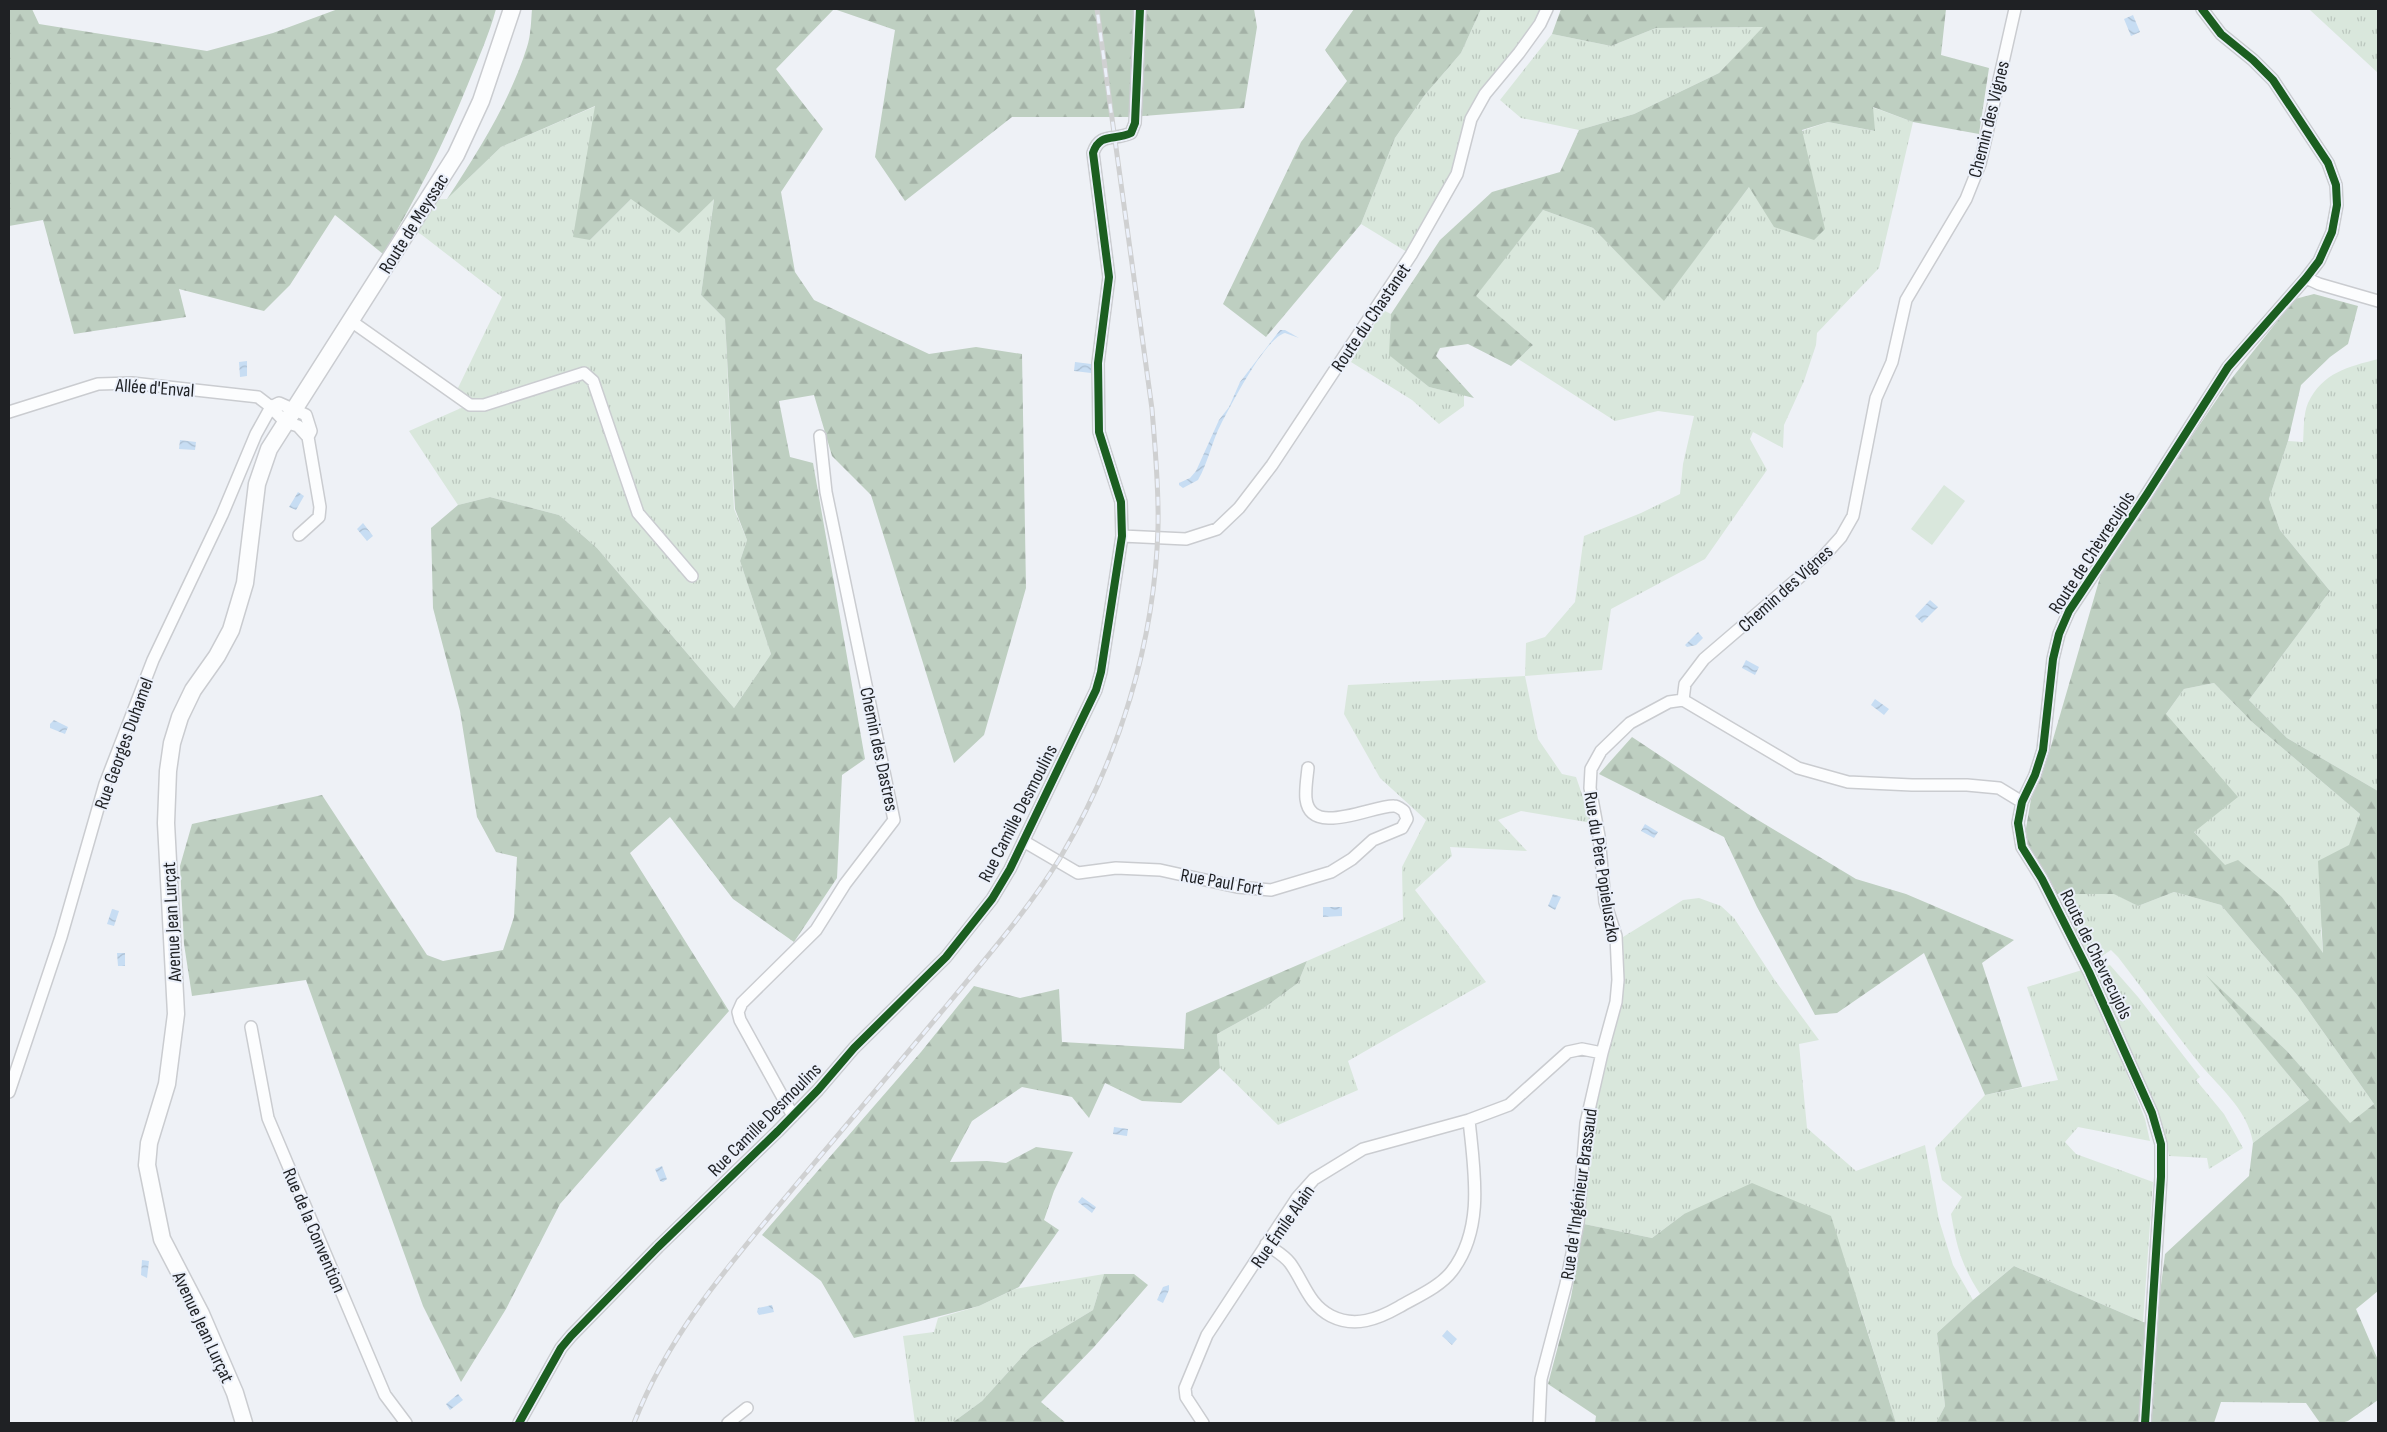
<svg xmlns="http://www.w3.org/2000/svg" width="2387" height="1432" font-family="'Sofia Sans Condensed',sans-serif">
  <defs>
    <pattern id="grass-tufts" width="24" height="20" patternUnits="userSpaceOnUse" patternTransform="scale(1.25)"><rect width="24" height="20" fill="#d9e7dc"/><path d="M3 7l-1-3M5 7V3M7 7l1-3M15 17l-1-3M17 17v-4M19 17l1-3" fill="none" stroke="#bac6bd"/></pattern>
    <pattern id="forest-firs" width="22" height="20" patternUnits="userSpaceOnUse" patternTransform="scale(1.25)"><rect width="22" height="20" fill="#becfc1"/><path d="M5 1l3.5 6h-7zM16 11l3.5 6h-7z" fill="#a3b1a6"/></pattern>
    <pattern id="water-waves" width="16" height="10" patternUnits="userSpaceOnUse" patternTransform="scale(1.25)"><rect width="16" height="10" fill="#c7ddf3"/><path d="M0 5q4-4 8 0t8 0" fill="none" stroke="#aabdd0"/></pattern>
  </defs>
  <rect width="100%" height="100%" fill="#eef1f6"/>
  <path fill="url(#grass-tufts)" d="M1481,9h64l-12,20 -60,73 -23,76 -43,74 -46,-28 34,-86 29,-42 37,-43z
    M2311,9h67v64l-68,-63z
    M1764,27l-45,46 -85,41 -55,16 -58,-12 -21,-18 52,-66 59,12 45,-18z
    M596,106l-6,134 41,-41 83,-1 -13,97 24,24 9,190 13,31 -7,21 31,93 -37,54 -137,-160 -38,-33 -69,-18 -32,8 -49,-74 68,-30 -20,-11 45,-93 -80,-62 -20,-12 14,-23 31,-1 54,-52z
    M1872,107l41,15 -34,146 -62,65 -1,12 -12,36 -20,44 -1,23 -30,-16 -3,7 17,31 -62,89 -94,50 -9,61 -77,6 13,63 24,35 14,3 16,46 -71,-12 -23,9 29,31 -77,-4 2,9 -37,34 71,92 -138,79 10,29 -80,35 -58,-57 -3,-34 47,-26 34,-25 9,-22 96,-42 -1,-52 24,-47 -46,-42 -36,-64 4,-29 177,-9 1,-33 19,-6 30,-35 9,-66 57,-23 39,-19 3,-30 11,-48 -36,-5 -43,10 -97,-62 15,-14 -58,-49 68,-86 50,18 71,72 85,-113 53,-56 26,-9 46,9z
    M1383,310l8,4 -1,41 39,32 35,8v11l-25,18 -27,-24 -61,-38z
    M2378,359v432l-91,-53 -38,-38 81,-109 -50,-61 -11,-31 19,-58 15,1c1,-11 0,-28 5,-39 15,-31 40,-36 70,-44z
    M2214,683l38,39 108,92 -39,115 2,25 -41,-57 -57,-31 -31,-34 -28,-118 18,-25z
    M2174,892l47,13 77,91 76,108 -24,20 -63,-73 -77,-72 99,121 -56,43c-5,-35 -38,-59 -58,-85 -26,-33 -51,-67 -77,-101l-7,-7 -18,12 -31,-55 15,-14h36l25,13z
    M1699,898l22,8 13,12 40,61 45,61 -20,4 8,84 49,43 69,-26 14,75 14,45 20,35 -36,33 8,73 -9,17h-40l-38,-122 -174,-87 -32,24 -68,-14 10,-108 30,-133 -1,-46 60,-37z
    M2110,965l28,32 62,80 -4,3 28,34 19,34 -34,21 -2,-11 -38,-2 -4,-22 -10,-24 -59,-137 7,-6z
    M2082,970l10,17 53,132 5,22 -72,-14 -13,15 11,12 77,28 -10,140 -129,-56 -34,28c-19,-30 -23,-46 -29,-80l11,-17 -20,-17 -7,-32 50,-53 73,-15 -31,-93z
    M1104,1274l-11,36 -63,38 -48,53 -30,22h-37l-12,-87 31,-4 4,-14 41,-12 36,-17z"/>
  <path fill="url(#forest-firs)" fill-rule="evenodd" d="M9,9h23l7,15 168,27 66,-18 65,-24h158c-7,26 -18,50 -28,75 -24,59 -52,115 -85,170l-48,-39 -45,70 -26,26 -85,-22 7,28 -112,17 -31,-114 -34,6z
    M532,9h722l3,18 -13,81 -113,9h-119l-107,84 -30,-44 20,-127 -61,-21 -58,60 47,60 -42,63 14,80 19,28 115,54 47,-7 46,7 4,234 -42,147 -30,28 -83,-268 -39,-39 -18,-61 -35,6 11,56 23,6 52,296 -23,16 -5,103 -43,64 -61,-43 -63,-82 -40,36 99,158 -169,193 -54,105 -45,73 -38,-76 -117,-326 -114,16 -8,-52 -4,-78 12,-42 130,-29 105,160 16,6 60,-11 11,-33 3,-60 -21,-5 -19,-35 -17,-106 -27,-103 -2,-80 27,-23 32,-8 69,18 38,33 137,160 37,-54 -31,-93 7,-21 -12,-31 -10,-190 -24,-24 13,-96 -35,34 -48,-34 -41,41 -17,-3 22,-131 -94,41 -54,52c31,-47 63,-98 80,-152 4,-12 4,-26 5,-38z
    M1354,9h127l-20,44 -37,43 -29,42 -34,86 -95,113 -43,-33 78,-162 46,-61 -22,-31z
    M1561,9h385l-5,46 48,13 -10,66 -66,-12 -40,-15 2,24 -47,-9 -26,8 23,99 -11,11 -40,-13 -25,-40 -85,114 -71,-73 -50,-18 -67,86 57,49 -22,21 -43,-22 -28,4 -4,8 38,42 -45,-11 -40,-32 2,-41 49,-74 52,-48 68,-20 19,-42 55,-16 85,-41 44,-46 -107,1 -45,18 -59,-12z
    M2314,294l44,12 -10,38 -18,13 -29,28 -13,56 -19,58 11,31 50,61 -81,109 38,38 91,53v500l-22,18 22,51v40l-30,21 -7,2h-21l-14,-20 -85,-1 -7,21h-278l9,-17 -8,-73 36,-33 41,-34 129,56 13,2 9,-70 84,-78 4,-33 56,-43 -103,-125 81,76 63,72 24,-19 -76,-108 -77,-91 -47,-13 -36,14 -24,-12h-60l-30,-54 7,-41 18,-46 54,-186 125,-184 67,-84zM2214,683l38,39 108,92 -11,31 -31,16 5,92 -41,-56 -44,-37 -13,5 -31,-33 44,-35 -72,-83 18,-25z
    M1632,737l116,77 108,65 50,15 108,46 -32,23 40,124 -37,8 -61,-142 -87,60 -22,2 -58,-108 -33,-70 -125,-63z
    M1307,961l-9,22 -34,25 -47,26 3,34 -39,35 -39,-2 -37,-18 -16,35 -17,-21 -50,-10 -50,34 -22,41 37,-1 19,2 30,-16 37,5 -19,39 -10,29 15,10 -40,57 -40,19 -125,32 -33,-57 -59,-46 159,-183 53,-66 46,12 39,-9 3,53 122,7 2,-36z
    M1752,1183l79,33 65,207h-301l1,-7 -48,-32 23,-87 13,-73 68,14 32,-24z
    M1104,1274h30l14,11 -54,62 -53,55 25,21h-114l30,-22 48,-53 63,-38z"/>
  <path fill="#d9e7dc" d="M1944,485l21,16 -33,44 -21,-16z"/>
  <path fill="url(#water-waves)" d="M2133,15l7,17 -9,4 -7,-17z
    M1280,330h5l14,8 -14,-5c-20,5 -54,72 -64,91 -9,17 -13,39 -23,56l-15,8 -4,-3v-2l11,-5 6,-7 23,-51 10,-13 11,-25z
    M247,361v15l-7,1 -1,-15z
    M1075,362l16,2v9l-17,-2z
    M180,440l16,2 -1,8 -16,-1z
    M298,492l6,4 -8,14 -7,-3z
    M363,523l10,13 -6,5 -10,-12z
    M1930,600l8,7 -16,16 -7,-7z
    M1698,632l5,6 -7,7 -9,2 -2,-2z
    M1746,660l13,7 -4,8 -13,-7z
    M1875,699l14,10 -5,6 -13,-10z
    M54,720l14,7 -3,7 -15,-6v-4z
    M1645,824l13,8 -4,6 -13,-7z
    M1553,894l8,3 -6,13 -7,-4z
    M1323,907h19v9l-19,1z
    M112,909l7,2 -5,15 -7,-2z
    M117,953h8v13h-7z
    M1114,1127l14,2 -1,7 -14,-2z
    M662,1166l5,13 -4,3 -3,-1 -5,-12z
    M1082,1197l14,10 -4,6 -14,-11z
    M142,1260l7,1 -2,17 -6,-3z
    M1169,1285v5l-6,13 -6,-3 6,-13z
    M772,1305l2,7 -15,3 -2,-3 1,-4z
    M1447,1330l10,9 -5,6 -10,-9z
    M458,1394l5,6 -13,10 -4,-6z"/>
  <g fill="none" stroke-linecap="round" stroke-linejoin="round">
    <g stroke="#caccd0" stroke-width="14">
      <path id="street" d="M2306,278l13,6 59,17
        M351,321l119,84h14l100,-32 9,8 45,132 54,63
        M9,412l89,-28 34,-1 126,14 13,10 14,15 13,4 10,11
        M1122,536l64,3 31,-10 22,-21 33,-43 139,-210 46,-81 14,-55 14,-25 34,-41 21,-29 7,-15
        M1683,700l2,-16 19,-25 119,-102 18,-20 12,-21 23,-118 16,-36 14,-62 60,-101 14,-35 35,-155
        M1683,700l115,68 50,14 64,3h55l32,3 23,14
        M1025,842l53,31 38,-5 44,2 77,17 34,3 60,-18 21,-13 21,-19 29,-12 5,-9 -3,-8c-3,-2 -6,-5 -10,-5 -21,-1 -83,32 -88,-7 -1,-10 1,-21 2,-31
        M251,1027l17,91 117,277 21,28
        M9,1092l52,-155 44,-153 48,-124 69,-145 34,-81 15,-27 8,-4 27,12 5,16 -3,6 12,70 -1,10 -20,18
        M793,1116l-53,-96 -2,-8 4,-9 74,-73 29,-46 49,-64 -68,-328 -6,-56
        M1266,1244c8,6 18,11 24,19 14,19 18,41 41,53 24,12 47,3 68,-9 17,-10 41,-20 53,-36 33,-43 22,-101 17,-151
        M519,1423l42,-75 10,-12 87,-89 120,-116 40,-41 36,-42 92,-91 46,-58 18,-30 86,-179 5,-18 21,-136 -1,-34 -22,-70 -1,-69 11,-86 -16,-124c7,-21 21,-12 38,-20l4,-10 5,-114
        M728,1423l19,-15
        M1203,1423l-17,-26 -1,-9 22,-53 90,-137 17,-19 49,-30 106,-29 40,-15 59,-53 14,-3 20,4
        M1539,1423l2,-44 25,-95 12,-61 8,-100 16,-70 14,-51 2,-22 -2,-44 -11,-34 -6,-66 -9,-48 1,-19 10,-18 29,-28 39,-21 14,-2
        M2145,1423l16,-246v-33l-9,-31 -63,-141 -47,-93 -20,-32 -4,-24 4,-21 13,-27 8,-25 10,-91 6,-25 10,-23 78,-117 81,-127 78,-89 13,-17 13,-29 5,-27 -1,-20 -8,-22 -55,-83 -20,-20 -32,-26 -19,-25"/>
    </g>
    <g stroke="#caccd0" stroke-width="19">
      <path id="secondary" d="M244,1423l-9,-30 -34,-79 -39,-75 -15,-74 2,-22 18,-59 9,-70 -10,-191 2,-52 4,-28 8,-26 13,-27 24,-34 14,-26 14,-47 12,-99 12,-35 187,-294 25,-54 31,-92"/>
    </g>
    <use href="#street" stroke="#fcfdfe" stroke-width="11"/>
    <use href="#secondary" stroke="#fcfdfe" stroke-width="16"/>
    <g stroke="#cfd0d1" stroke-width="5">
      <path id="rail" d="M634,1423c36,-93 102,-166 166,-243 49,-58 99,-117 148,-176 39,-47 80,-94 112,-146 59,-99 95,-216 98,-331 1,-40 -3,-79 -6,-118l-55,-400"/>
    </g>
    <use href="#rail" stroke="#ebf0fa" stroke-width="3" stroke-dasharray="9" stroke-linecap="butt"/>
    <g stroke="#ebf0fa" stroke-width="11">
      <path id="cycleway" d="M519,1423l42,-75 10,-12 87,-89 120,-116 40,-41 36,-42 92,-91 46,-58 18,-30 86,-179 5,-18 21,-136 -1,-34 -22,-70 -1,-69 11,-86 -16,-124c7,-21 21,-12 38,-20l4,-10 5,-114
        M2145,1423l16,-246v-33l-9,-31 -63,-141 -47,-93 -20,-32 -4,-24 4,-21 13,-27 8,-25 10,-91 6,-25 10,-23 78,-117 81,-127 78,-89 13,-17 13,-29 5,-27 -1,-20 -8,-22 -55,-83 -20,-20 -32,-26 -19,-25"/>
    </g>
    <use href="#cycleway" stroke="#1b5e20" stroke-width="8"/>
  </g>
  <g text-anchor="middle" stroke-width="4" stroke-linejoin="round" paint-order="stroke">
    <g font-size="19" fill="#1f2124" stroke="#ebf0fa">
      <text transform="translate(1988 119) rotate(-76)" y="7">Chemin des Vignes</text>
      <text transform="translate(413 223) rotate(-58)" y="7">Route de Meyssac</text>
      <text transform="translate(1370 317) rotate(-56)" y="7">Route du Chastanet</text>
      <text transform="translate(155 387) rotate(4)" y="7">Allée d'Enval</text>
      <text transform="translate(2091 552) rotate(-57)" y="7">Route de Chèvrecujols</text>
      <text transform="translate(1785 588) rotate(-42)" y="7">Chemin des Vignes</text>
      <text transform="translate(123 743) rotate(-70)" y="7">Rue Georges Duhamel</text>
      <text transform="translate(880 749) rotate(78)" y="7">Chemin des Dastres</text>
      <text transform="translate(1017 813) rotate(-63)" y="7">Rue Camille Desmoulins</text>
      <text transform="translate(1603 867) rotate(81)" y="7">Rue du Père Popieluszko</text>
      <text transform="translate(1222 881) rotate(10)" y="7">Rue Paul Fort</text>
      <text transform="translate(171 922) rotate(-93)" y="7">Avenue Jean Lurçat</text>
      <text transform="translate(2097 954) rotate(64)" y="7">Route de Chèvrecujols</text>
      <text transform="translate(764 1119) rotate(-45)" y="7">Rue Camille Desmoulins</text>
      <text transform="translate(1578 1194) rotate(-82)" y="7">Rue de l'Ingénieur Brassaud</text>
      <text transform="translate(1282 1226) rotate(-55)" y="7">Rue Émile Alain</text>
      <text transform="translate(315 1230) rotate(67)" y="7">Rue de la Convention</text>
      <text transform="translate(204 1327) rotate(65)" y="7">Avenue Jean Lurçat</text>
    </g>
  </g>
  <rect width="2387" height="1432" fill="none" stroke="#1f2124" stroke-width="20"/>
</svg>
